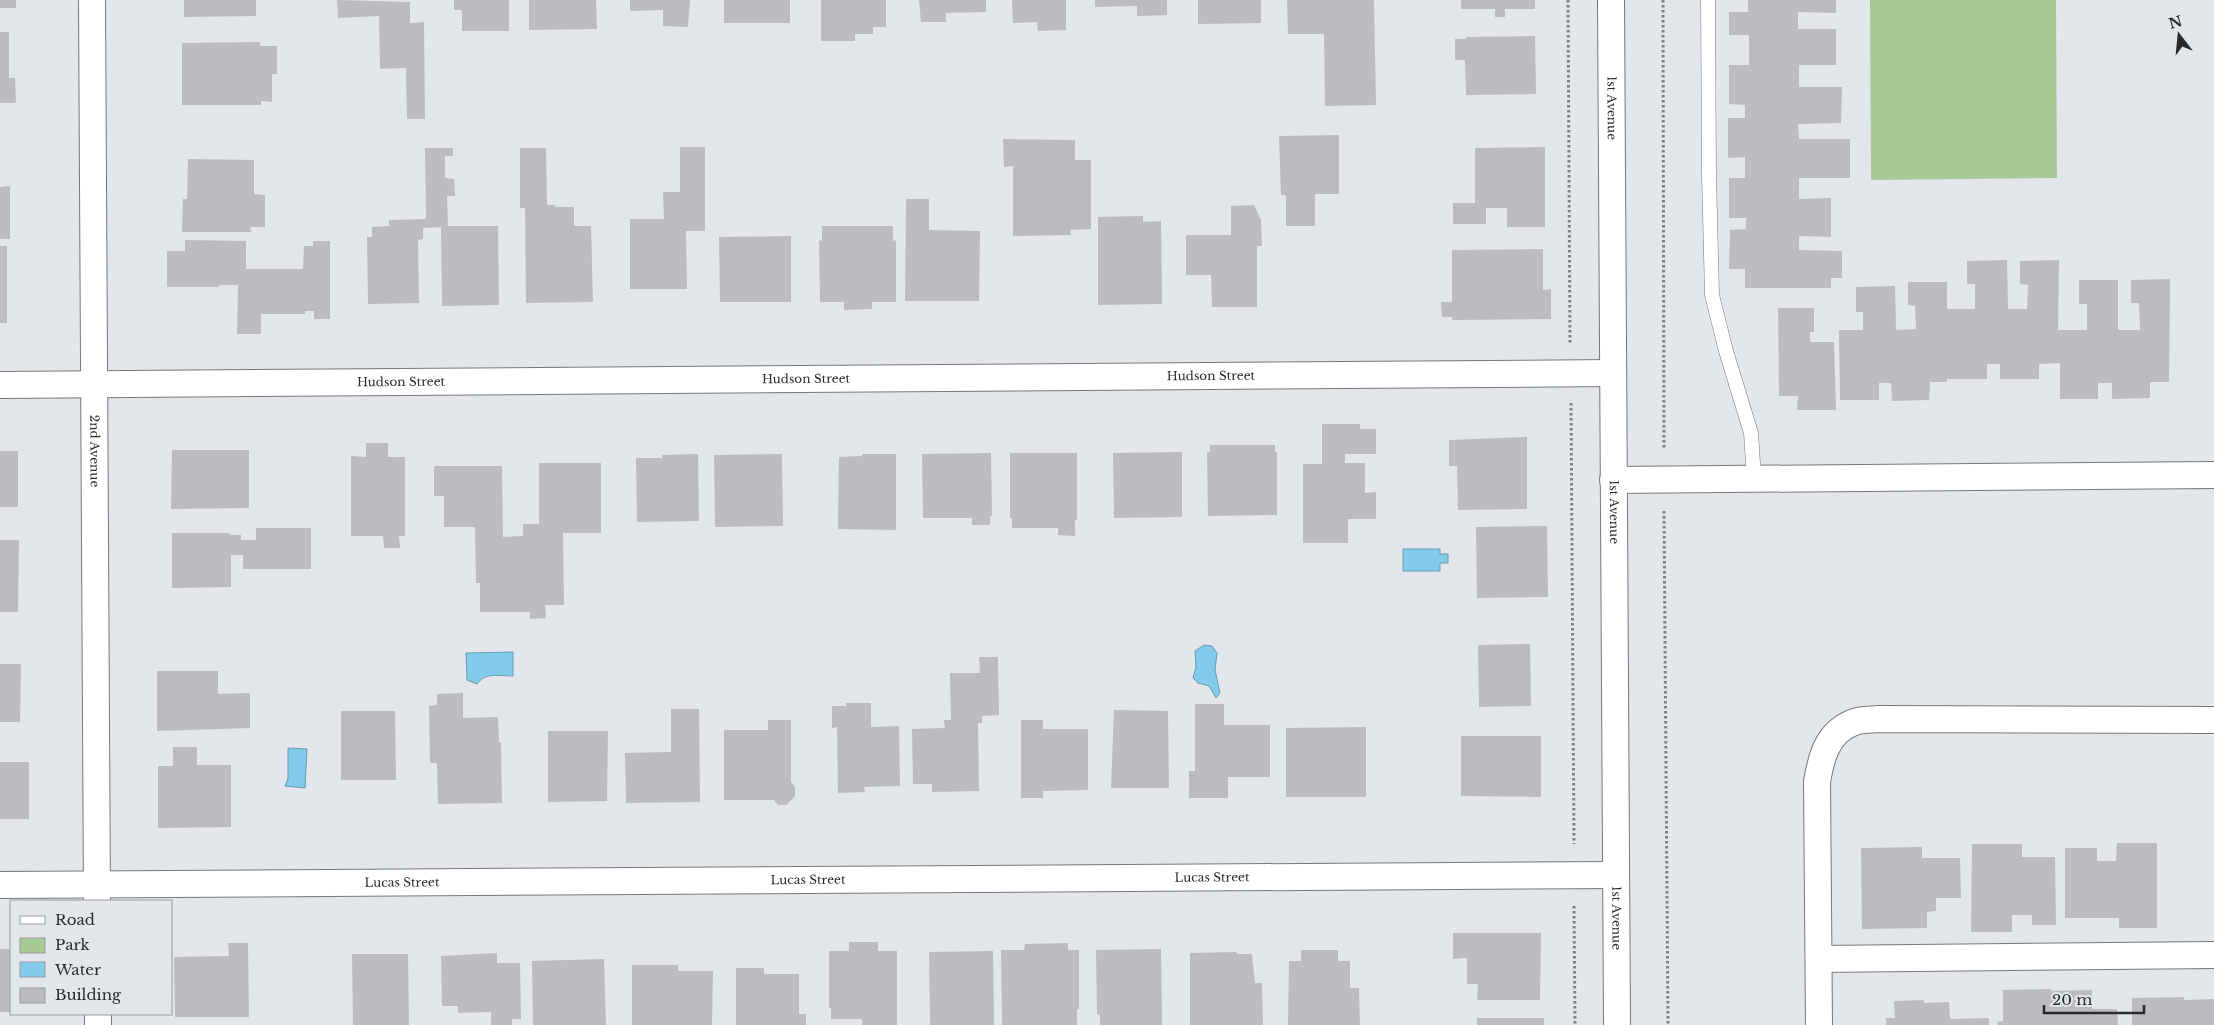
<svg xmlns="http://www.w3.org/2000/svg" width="2214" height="1025" font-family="'Libre Baskerville',serif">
  <rect width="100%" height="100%" fill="#e3e6ea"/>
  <path fill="#a6cb97" d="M1870,0h186l1,178 -186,2z"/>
  <path fill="#83cbea" stroke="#689bb1" d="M1403,549h37v5h8v9h-8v8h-37z
    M1204,645l8,1 5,7 -2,17 5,23 -4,5 -7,-12 -11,-3 -5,-5 3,-11 -1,-16z
    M513,652v24c-13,0 -28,-4 -36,8l-10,-4 -1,-27z
    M288,748l19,1 -2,39 -20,-2 3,-7z"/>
  <path fill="#bcbcc0" d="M0,0h16v8h-16z
    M184,0h72v16l-72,1z
    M337,0l73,2v21l14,-1 1,97h-18l-1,-51 -26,1 -1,-53 -41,2z
    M454,0h55v31h-47v-21h-8z
    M529,0h67l1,29 -68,1z
    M630,0h60l-2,27 -25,-1v-16l-33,1z
    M724,0h66v23h-66z
    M821,0h65v27h-13v7h-18v7h-34z
    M919,0h67v12l-40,1v9h-25z
    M1012,0h54v30l-28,1 -1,-9 -24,1z
    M1095,0h72v15l-30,1v-10l-42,1z
    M1198,0h63v23l-63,1z
    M1287,0h87l2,105 -51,1 -1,-72h-36z
    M1461,0h74v9h-30v8h-10v-8h-34z
    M1748,0h88v13l-38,-1v17h38v36h-37v22h43l-1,36 -43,1 1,15h51v39h-51v21l32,-1v39l-32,-1v14l43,1v27h-11v10h-86v-19h-16l1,-39 16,-1v-11h-17v-40h16v-21l-17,1v-40h17v-13l-16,-1v-39h20v-30h-20v-23h19z
    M0,32h9v46h6l1,25h-16z
    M1535,36l1,58 -70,1 -1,-35h-10v-21h11v-2z
    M260,42v4h17v28h-5v28l-11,-1v4h-79v-62z
    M1339,135v59h-24v32h-29v-31h-5l-2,-59z
    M1003,139l72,1v20h16v69l-21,1 1,5 -58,1v-70l-9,1z
    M680,147h25v84h-19l1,58h-57v-70h34l-1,-27h17z
    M1545,147v80h-38v-19h-21v16h-33v-21h22v-55z
    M425,148h28v8h-8v22l9,1 1,17h-8l1,30h50l1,79 -57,1 -1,-79 -18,1v11l-5,1 1,63 -51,1 -1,-67h5v-10l17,-1v-6l37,-1z
    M520,148h26l1,57h8v2h19v19h17l2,76 -67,1 -1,-95h-5z
    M188,159l66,1v34l11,1v32h-15l1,5h-69l1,-33h4z
    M10,186v53h-10v-52z
    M906,199h23v31l51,1 -1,70h-74z
    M1254,205l7,15 1,26h-5v61h-45l-1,-32h-25v-40h45v-29z
    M1143,216v6l18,-1 1,83 -64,1v-88z
    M822,226h71v15l3,-1v62h-24v7l-28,1v-8h-24l-1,-62 3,1z
    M791,236v66h-71l-1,-65z
    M185,240l61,1v28h57l1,-23h9v-5h17v78h-16v-8h-9v3h-44v20h-24l1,-49h-19v2h-52v-36h18z
    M0,246h7v77h-7z
    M1543,249v41l8,-1v30l-99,1v-3h-10l-1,-15h11v-52z
    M2007,260l1,49h19l1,-24 -8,-1v-23l39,-1 -1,70h29v-26h-8v-24h39v50h22l-1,-27h-8v-23l39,-1 -1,103h-19v16l-38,1v-16h-14v16h-38v-36l-21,1v15h-39v-15h-13v15h-40v3h-17l-1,18 -37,1 -1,-18h-12v17h-39l-1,-70h24v-18h-7v-25l39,-1 1,44 20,-1 -1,-23 -7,-1v-23h39v27h28v-25h-8v-23z
    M1778,308h36v24h-4v10h24l2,68h-39l1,-14h-19z
    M1322,424h38v5h16v25h-31v9h20v30l11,-1v27h-28v24h-45v-79h19z
    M1527,437v72l-69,1 -1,-44h-8v-26z
    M366,443h22v14h17v79h-6l1,12h-16l-1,-12h-32v-80l15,1z
    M1210,445h65v7h2v63l-69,1 -1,-64h3z
    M172,450h77v58l-78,1z
    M0,451h18v56h-18z
    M1182,452v65l-68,1 -1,-65z
    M991,453l1,63h-2v9h-18v-7h-49l-1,-64z
    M1010,453h67v67h-2v16l-17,-1v-7h-46v-10h-2z
    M698,454l1,67 -62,1 -1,-64h26v-3z
    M782,454l1,72 -68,1 -1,-72z
    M862,454h34v76l-58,-1 1,-72 23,-1z
    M539,463h62v70h-38l1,72h-19l1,13 -16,1v-7h-50v-29h-4l-1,-56h-31v-31h-10v-30h68l1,71 20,-1v-12h16z
    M1547,526l1,71 -71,1 -1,-71z
    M256,528h55v41h-68v-14h-12v32l-59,1v-55h57l1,2h11v5h15z
    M0,540h19l-1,72h-18z
    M1530,644l1,62 -52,1 -1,-62z
    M979,657h19l1,58 -17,1v7h-4l1,68 -47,1v-8h-19l-1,-55 33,-1 -1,-8h7l-1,-47h30z
    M0,664h21l-1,58h-20z
    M157,671h61v23l32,-1v35l-93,3z
    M463,693v25l35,-1 1,26 2,-1 1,61 -64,1 -1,-41h-7l-1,-57 8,-1v-11z
    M846,703h25v24l28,-1 1,60 -36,1 1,5 -27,1 -1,-66 -5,1v-22h14z
    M1195,704h29v21h46v52h-42v21h-39v-27h6z
    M671,709h28l1,93 -74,1 -1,-50 46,-1z
    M1114,710l54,1 1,77h-58z
    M341,711h54l1,69h-55z
    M768,720h23v62l4,5v9l-9,9h-8l-4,-5h-50v-70h44z
    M1021,720h22v9h45v61l-45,1v7h-22z
    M1366,727v70h-80v-69z
    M548,731h60l-1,70 -59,1z
    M1461,736h80v61l-80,-1z
    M173,747h24v18h34v62l-73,1v-62h15z
    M0,762h29v57h-29z
    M2117,843h40v85h-38v-10h-54v-70h32v13h19z
    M1972,844h50v13h33l1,68h-24v-10h-20v17h-41z
    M1922,847v11h38l1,40h-25v13l-9,1v16l-65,1 -1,-81z
    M1453,933h88l-1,67h-63l1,-16h-11v-26l-14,1z
    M849,942h29v9h19v74h-35v-6h-31v-11h-2v-57h20z
    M228,943h20l1,74h-74l-1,-60 55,-1z
    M1068,943v7h11v59h-2v16h-75l-1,-75h23l1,-6z
    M0,949h11v63h-11z
    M1161,949l1,76h-62v-10l-3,-1 -1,-64z
    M1301,950h37v11h12v27h9l1,37h-72l1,-64h12z
    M993,951l1,74h-64l-1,-73z
    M1236,952l1,2h15l3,29h7l1,42h-73v-72z
    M497,953v10h23l1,56h-9v6h-21v-13l-33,1v-7h-16l-1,-50z
    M352,954h56l1,71h-56z
    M604,959l2,66h-73l-1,-64z
    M632,965h46v6h35l-1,54h-80z
    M736,968h28v6h35v40h7v11h-70z
    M2051,989v2l41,-1v19h25l1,16h-120l-1,-3 6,-1v-31z
    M2184,997v3l30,-1v26h-82v-27z
    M1924,1000v3l25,-1 1,17 39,-1v7h-103v-7h9l-1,-17z
    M1477,1018h67v7h-67z"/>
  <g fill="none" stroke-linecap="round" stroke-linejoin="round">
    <g stroke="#76787b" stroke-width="15">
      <path id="lane" d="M1708,0l1,175 3,120 14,56 25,82 3,45"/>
    </g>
    <g stroke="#76787b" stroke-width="28">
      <g id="street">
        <path id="s1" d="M92,0l5,901"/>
        <path id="s2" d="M1611,0l6,1025"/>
        <path id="s3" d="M0,385l1613,-12"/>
        <path d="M1613,480l601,-5"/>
        <path id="s4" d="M0,885l1615,-10"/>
        <path d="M1819,959l395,-4"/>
        <path d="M98,1014v11"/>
        <path d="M1819,1025l-2,-243c4,-24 10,-49 35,-59 8,-4 19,-3 28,-4l334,1"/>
      </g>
    </g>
    <path stroke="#7e8083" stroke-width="3" stroke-dasharray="2.5 2.5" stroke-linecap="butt" d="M1568,0l2,344
      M1663,0l1,449
      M1571,403l3,441
      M1664,511l4,514
      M1574,906l1,119"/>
    <use href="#lane" stroke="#fff" stroke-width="14"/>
    <use href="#street" stroke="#fff" stroke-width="26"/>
  </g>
  <g text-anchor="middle" stroke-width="4.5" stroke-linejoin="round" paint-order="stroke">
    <g font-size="12" fill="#292a2b" stroke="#e3e6ea">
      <text dy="4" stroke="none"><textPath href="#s2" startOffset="108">1st Avenue</textPath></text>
      <text dy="4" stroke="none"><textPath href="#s3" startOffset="1211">Hudson Street</textPath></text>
      <text dy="4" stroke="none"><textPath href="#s3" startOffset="806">Hudson Street</textPath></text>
      <text dy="4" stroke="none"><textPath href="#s3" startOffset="401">Hudson Street</textPath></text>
      <text dy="4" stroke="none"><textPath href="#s1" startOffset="451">2nd Avenue</textPath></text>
      <text dy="4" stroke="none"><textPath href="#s2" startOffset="512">1st Avenue</textPath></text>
      <text dy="4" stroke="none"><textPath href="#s4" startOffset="1212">Lucas Street</textPath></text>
      <text dy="4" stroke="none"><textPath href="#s4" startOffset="808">Lucas Street</textPath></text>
      <text dy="4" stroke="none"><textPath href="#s4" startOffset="402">Lucas Street</textPath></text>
      <text dy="4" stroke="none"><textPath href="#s2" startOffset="918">1st Avenue</textPath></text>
    </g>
  </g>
  <rect x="10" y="900" width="162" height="115" fill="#e3e6ea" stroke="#999b9e"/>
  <rect x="20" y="916" width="25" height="8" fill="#ffffff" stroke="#999b9e"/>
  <text x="55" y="925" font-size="15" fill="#292a2b">Road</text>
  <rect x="20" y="938" width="25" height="15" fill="#a6cb97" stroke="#999b9e"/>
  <text x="55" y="950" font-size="15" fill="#292a2b">Park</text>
  <rect x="20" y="962" width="25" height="15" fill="#83cbea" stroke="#999b9e"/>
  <text x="55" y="975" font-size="15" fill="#292a2b">Water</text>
  <rect x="20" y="988" width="25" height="15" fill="#bcbcc0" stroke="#999b9e"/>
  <text x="55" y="1000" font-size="15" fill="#292a2b">Building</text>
  <g transform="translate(2179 35) rotate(344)" stroke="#e3e6ea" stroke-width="4" paint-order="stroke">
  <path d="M0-4L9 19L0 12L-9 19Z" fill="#292a2b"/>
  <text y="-8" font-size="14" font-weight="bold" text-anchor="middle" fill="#292a2b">N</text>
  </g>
  <path d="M2044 1005v8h100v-8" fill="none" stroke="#292a2b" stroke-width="2.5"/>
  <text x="2052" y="1005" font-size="15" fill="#292a2b" stroke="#e3e6ea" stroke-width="4" paint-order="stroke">20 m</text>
</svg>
